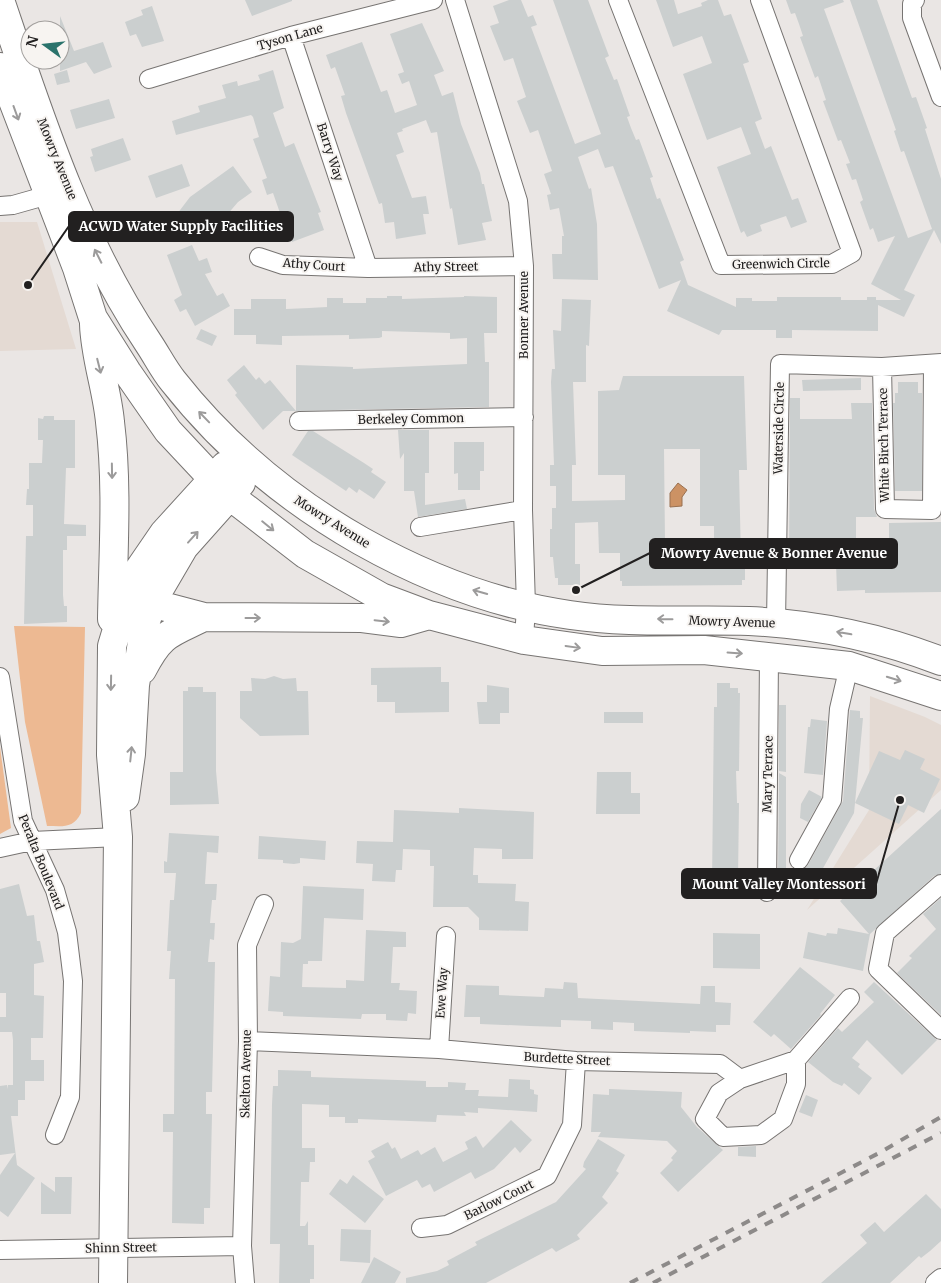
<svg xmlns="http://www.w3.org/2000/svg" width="941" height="1283" font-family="Merriweather,serif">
  <rect width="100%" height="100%" fill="#eae6e4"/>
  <path fill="#e4dad3" d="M0,222h37l39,127 -76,2z
    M870,696l55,21 16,8v65l-134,120 62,-100z"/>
  <path fill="#edb992" d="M14,626l71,1 -4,186c-8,16 -18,13 -34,13l-22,-104z
    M0,747l11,81 -11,6z"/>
  <path fill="#cc9264" stroke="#997050" d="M678,483l9,7 -5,7v9l-12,1v-14z"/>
  <path fill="#cbcfcf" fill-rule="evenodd" d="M245,0h47v1l-40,15z
    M509,0h12l7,17 5,-2 4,10 -6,2 44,117 26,-10 -48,-134h35l21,56 -4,2 9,22 3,-1 13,37 -3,1 4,11 5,12 3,-1 14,38 -3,1 7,21 3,-1 24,62 -4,2 8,23 48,22v-9h16v3h25v-4h64v3h26v-3h9v3h25l-30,-16 24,-48 -17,6 -5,-14 -3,2 -10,-28 3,-2 -7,-21 -4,1 -6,-16 4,-1 -9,-23 -3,1 -15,-40 3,-1 -8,-24 -3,2 -15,-41 3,-1 -4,-12 -4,-11 -4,1 -5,-14h57l1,2 -20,7 84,229 24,-9 -28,-78 -3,1 -7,-21 2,-1 -46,-130h27l35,98 4,-1 11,31 -2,1 16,50v65l-7,-14 -30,60 11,5 -11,22 -26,-12v26l-86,-1v8h-16v-8h-54l-3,5 -52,-24 14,-31 -22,9 -46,-123 -8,2 -7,-19 -20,8 11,32 2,-1 6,36 1,56 -45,-1 -1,-25h10v-18h2l-5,-28 -9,2 -3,-15 4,-1 -7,-20 8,-3 -14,-41 -8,3 -13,-32 9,-4 -13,-39 -9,3 -14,-35 9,-3 -6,-17z
    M656,0h18l4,14 24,-8 -1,-3 7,-3h10l6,16 7,-2 18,48 -6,2 19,55 -7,3 10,27 6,-3 21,54 6,-2 9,24 -16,6 -5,-12 -26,9 2,6 -15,6 -3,-6 -3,2 -24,-66 34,-13 -10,-27 -34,13 -24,-66 29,-11 -10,-27 -29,11z
    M152,6l12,35 -22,6 -6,-13 -6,2 -5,-14 18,-7 -2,-5z
    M60,16l14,35 29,-9 9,25 -18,7 -8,-12 -26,9z
    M422,23l22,48 -10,4 8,21 11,-4 8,32 19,49 2,11h2l8,37 -10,2 4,17 -28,5 -6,-37 -2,1 -13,-77 -6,1 -5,-13 -24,9 1,2 -6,2 7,19 -8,3 16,43 14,-2 3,18h-6l3,20 -30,5 -2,-17 -9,1 -3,-20 -3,1 -33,-91 -5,-17 4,-1 -10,-28 -4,2 -5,-14 36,-13 19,50 6,-2 8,23 22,-8 -8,-24 -7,3 -4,-10 6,-2 -14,-38z
    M67,70l3,12 -13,3 -3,-11z
    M273,70l11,38 -11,5 12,34 9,-4 27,69 -3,1 6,17 -32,12 -6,-17 -5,2 -4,-13 3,-1 -7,-20 -6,2 -5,-15 5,-2 -14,-39 6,-2 -6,-20 -2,-2 -75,20 -4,-14 28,-9 -2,-6 28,-8 -4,-13 15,-4 1,5 22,-6 -2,-5z
    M109,99l6,19 -39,11 -6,-19z
    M123,138l8,22 -36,12 -5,-15 3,-1 -2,-7z
    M182,164l8,22 -34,12 -8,-22z
    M233,166l19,26 -14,10 -23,27 -8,-6 -11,13 -22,-18 16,-21z
    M192,245l7,16 8,-3 5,14 -7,2 12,22 6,-3 7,13 -35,20 -9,-17 -6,3 -6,-12 8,-5 -15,-40z
    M387,296h15v3l62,-2v-1l33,1v36h-13l1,29h4v45l-206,4 -20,19 -28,-35 2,-2 -10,-13 17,-15 12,15 3,-3 6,7 5,-4 26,31v-46l57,2v2l114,-5v-26l-17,1v-6l-68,-2v6l-3,1 -30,1v-4l-67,1v9l-26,-1v-9h-22v-26h17v-10h35v10l23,-1 18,-1v-9h16v5h23v-5h21z
    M562,299l29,1 -2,46 -3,-1v37h-13l3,83h-4v36l53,-1v-25h-27v-84l21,-1 4,-14h121l3,94h-8l2,90h4v20h-3v5l-120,1v-5h-2v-28h-21l-1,-31 -23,1v41h5v21h-22v-7h-3l-2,-21h-3v-28h2v-21h4v-22h-6v-21h4l-3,-83 1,-13h3l-2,-39 8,1zM664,449h36v77h14v33h-22v-17h-27z
    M201,329l16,7 -5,10 -16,-7z
    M861,378v12l-58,1 -1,-11z
    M898,382h20v11h4v98h-27l-2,-88h2v-10h3z
    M790,398h10v21h52l-1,-16h21l2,106 3,8h-21v26h33v-20l52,-1v70l-76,1v-3l-28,1 -1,-28 -47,-2z
    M44,416h10v4h21v48h-9l-2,56 22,1v11h-19v14h-4v45l1,11h3v16l-43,2 2,-88h7v-31h-7l1,-16h2v-26h13l1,-23h-5v-22l5,1z
    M398,430h31v43h-4v32l40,-6 2,10 -49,8 -4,-26h-10v-38l-4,6z
    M308,431h5l51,32 9,6 -2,3 15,10 -12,17 -15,-10 -2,4 -8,-6 -3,4 -54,-36z
    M454,442h30v29h-4v19h-22v-17l-4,1z
    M441,667v15h8v30l-54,1v-11h-18v-17h-6v-17z
    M274,676l9,3 13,-1 1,13h11l1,44 -49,1 -20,-18v-27h12l-1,-13 14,1z
    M717,683h13v5h8v5h2l-1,78h-3l1,32h2l-1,76h-2v6h-24l2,-178h3z
    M487,685l22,3v25h-9v11h-21l-2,-22h10z
    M188,687h15v5h13v79l3,33 -49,1v-33h13v-81h5z
    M779,705h7v67l-7,-1z
    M850,710l10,1v7h3l-8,85 24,-52 21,9 5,-10 20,9 -5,10 20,10 -16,34 -16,-8 -9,19 -44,-21 -1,10 -32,57 -2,-1 -4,8 -13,-7 5,-5 35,-64z
    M604,712h39v11h-39z
    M811,719l16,2 -4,54 -19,-2 4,-46h2z
    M597,772h34v21h9v21h-44z
    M779,773l7,4v100h-8z
    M809,790l13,7 -14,25 -8,-4 1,-14z
    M459,808l75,4 -1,47h-31v-10l-28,-1 -1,27h5v8l38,1 -1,17 14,1 -1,29 -49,-1v-12l-11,-11h-35l1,-41h-4v-16l-27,-1 -1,21h-6l-1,12 -23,-1 1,-17 -17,-1 1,-22 36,1 1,-32 65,3z
    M941,809v65l-7,2 -64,58 -7,37 -60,-13 5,-26 18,4 1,-3 10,1 1,-6 31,6 -29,-33z
    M169,833l50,3 -1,17 -11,-1 -2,32h12l-1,16h-4l-2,23h5l-1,17 -4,-1 -2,23h7l-3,130h-6v22h6l-2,94h-6v16l-32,-1 1,-91h-10v-18h11l1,-135h-6l2,-28h-4l3,-51h4l2,-27h-12v-12l3,1z
    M259,836l67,5 -1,19 -25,-2v5l-6,1 -11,-1v-3l-25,-1z
    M19,884l8,32 7,-1 3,26h3l4,21 -10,2v31l10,1 -1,42h-12v22h13v21h-19v19h-7v16h-7l6,49 18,13 -27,39 -8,-6v-36l15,-22 -15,2v-69l7,-1 1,4v-4h5v-45l-1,-8h-12v-15h6v-24h-6v-104z
    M303,886l61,3 -1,31 -39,-2 -2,43h-14v3h-5l-1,23 44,1v-8l18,1 2,-51 40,2v15h-13l-2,36h9l-1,7 18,1 -1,23 -8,-1 -1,8 -21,-1v-6h-24l-1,5 -78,-3v-4l-15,-1 2,-35 10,1 1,-35 12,1 8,-4z
    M941,898v117l-44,-42 15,-15 -3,-2 27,-27 -13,-15z
    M713,933l47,1v35l-47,-1z
    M800,967l35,28 -15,19 1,1 -30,34 -17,-15 -3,3 -18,-15z
    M564,982l13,1 1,15 122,6 1,-18h14v16l16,1 -1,22h-14v7l-26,-1v2l-56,-2v-8l-21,-1v8l-22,-1v-8l-30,-1v7l-31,-1 -50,-2v-7h-16l2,-32 33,1v9l45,2 1,-9 18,1z
    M874,982l63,58 -35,35 -35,-35 -15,18 8,6 -2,3 14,11 -13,17 -15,-12 -2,3 -9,-4 -25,-20 30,-34 4,4 32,-30 -10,-10z
    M278,1070l33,1v6l115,4v6h22v-5l18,1 -1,7h14l-1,6 30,1 1,-18 21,1v9l4,1v4l4,1 -1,17 -59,-4v5l-14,-1 2,4 -29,-1 -1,7 -78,-3v4h-13v-6h-16v-12l-27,-1v44h13v14h-5l-1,20h-8l-1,44h5l3,-5v24h6v34h-4v4h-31l1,-39h-10l2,-140 1,-18h5z
    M609,1089l73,3 -1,15 16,20 26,23 -45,42 -18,-19 13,-13 -2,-2 6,-7 -10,-10 -69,-4 3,-5h-10l2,-38 16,1z
    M806,1095l12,5 -6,17 -13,-5z
    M511,1120l21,20 -12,13 -5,-6 -21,22 -19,10 -4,-7 -37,20 -4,-8 -8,4 -5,-8 -31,16 -18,-35 7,-4 -4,-6 17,-9 4,7 3,-2 6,12 17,-9 3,5 14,-8 8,15 25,-13 -3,-7 11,-6 7,12z
    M598,1139l27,16 -9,16 3,2 -17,24 6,6 -31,32 3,4 -24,13 -4,-4 -66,35h-80v-5l31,-7 12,-6 -2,-4 30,-16 -2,-3 81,-40 30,-33 -3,-2 1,-5z
    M756,1146v11l-18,-1v-9z
    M353,1175l31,24 -19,24 -36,-29 11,-15 7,5z
    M55,1177h17l-1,37h-30v-32l14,10z
    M926,1194l15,15v32l-11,10 -9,7 -2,-2 -29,27h-69l46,-40 -7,-8 15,-13 9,10z
    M341,1229l30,1 -1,33 -30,-2z
    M374,1257l27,15 -6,11h-34z"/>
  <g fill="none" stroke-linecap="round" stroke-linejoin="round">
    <g stroke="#777472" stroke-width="20">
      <path id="street" d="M455,0l63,201 6,65 -1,244 3,96 -2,34
        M618,0l103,265 111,-1 20,-11 -92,-253
        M915,0l-3,4v14l29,79
        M291,36l77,232
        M149,79l142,-43 142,-36
        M0,206l13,-1 46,-13
        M259,257l24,8 85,3 156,-2
        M882,367l3,142 47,1 1,-146
        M299,421l225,-4
        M420,527l103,-17
        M776,623l4,-259 102,3 59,-4
        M0,677l23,144 32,69 12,42 6,49 -3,116 -15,38
        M0,848l32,-7 86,-4
        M799,860l33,-60 7,-91 10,-43
        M941,884l-56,49 -7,36 63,61
        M767,892l2,-236
        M248,1041l191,8 137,12 144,3 20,15
        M439,1049l7,-113
        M796,1060v24l-13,35 -22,16 -38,2 -18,-18 14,-26 21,-14 56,-19 54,-62
        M421,1228l26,-3 100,-49 25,-51 4,-64
        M0,1250l242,-4
        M245,1283l-3,-37 6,-205 -1,-96 17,-41
        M935,1283l6,-5"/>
    </g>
    <g stroke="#777472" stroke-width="30">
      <path id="primary" d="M0,0c40,118 79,240 149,344 8,12 15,26 24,37 52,66 116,119 188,160 64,36 137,64 209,74 59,9 120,4 179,6 66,3 130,16 192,40
        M0,67l77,201 16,50 34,54 41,59 45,48 17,17 75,58 76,43 48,18 95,25 78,11 102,-1 145,16 92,30
        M94,324c1,33 13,65 16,98 8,65 3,132 2,197
        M145,584l8,16 13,7 38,10 158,1 39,5 28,-8
        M142,670c19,-37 27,-36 62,-53
        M125,797l6,-43 4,-69 10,-61 8,-24 31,-53 57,-64
        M113,1283l5,-446 -7,-82 1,-109 16,-53 12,-25 24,-35 61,-67"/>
    </g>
    <use href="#street" stroke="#fff" stroke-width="18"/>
    <use href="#primary" stroke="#fff" stroke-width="28"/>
    <path stroke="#8d8a89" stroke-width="4" stroke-dasharray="9 9" stroke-linecap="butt" d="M630,1283l249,-130 62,-36
      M653,1283l288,-150"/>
  </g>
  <defs><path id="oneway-shaft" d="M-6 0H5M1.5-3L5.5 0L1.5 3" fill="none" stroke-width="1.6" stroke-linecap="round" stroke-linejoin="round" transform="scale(1.25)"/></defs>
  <g stroke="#9c9b9b">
    <use href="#oneway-shaft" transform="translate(16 113) rotate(70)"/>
    <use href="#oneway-shaft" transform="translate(98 256) rotate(-117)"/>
    <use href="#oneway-shaft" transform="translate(99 366) rotate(76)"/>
    <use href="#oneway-shaft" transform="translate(204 417) rotate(-134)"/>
    <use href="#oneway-shaft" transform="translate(112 471) rotate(89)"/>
    <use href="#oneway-shaft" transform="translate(268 526) rotate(39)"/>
    <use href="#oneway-shaft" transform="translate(193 537) rotate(-48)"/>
    <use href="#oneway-shaft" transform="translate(480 592) rotate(-164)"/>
    <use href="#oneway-shaft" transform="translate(253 618)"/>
    <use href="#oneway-shaft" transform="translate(665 619) rotate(-179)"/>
    <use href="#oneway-shaft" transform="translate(382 621) rotate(6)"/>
    <use href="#oneway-shaft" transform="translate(844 633) rotate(-170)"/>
    <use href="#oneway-shaft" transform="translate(573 647) rotate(8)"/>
    <use href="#oneway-shaft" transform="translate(735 653) rotate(4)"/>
    <use href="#oneway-shaft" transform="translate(894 679) rotate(17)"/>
    <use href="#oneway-shaft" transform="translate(111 683) rotate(91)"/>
    <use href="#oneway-shaft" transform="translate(131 754) rotate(-84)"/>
  </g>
  <g text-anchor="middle" stroke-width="4" stroke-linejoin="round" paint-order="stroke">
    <g font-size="12" fill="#222020" stroke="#f7f4f1">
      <text transform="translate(290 37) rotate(-16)" y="4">Tyson Lane</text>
      <text transform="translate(330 152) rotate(72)" y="4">Barry Way</text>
      <text transform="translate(57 159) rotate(68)" y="4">Mowry Avenue</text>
      <text transform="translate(781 264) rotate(-1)" y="4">Greenwich Circle</text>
      <text transform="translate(314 265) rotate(4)" y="4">Athy Court</text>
      <text transform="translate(446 267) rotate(-1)" y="4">Athy Street</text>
      <text transform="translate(524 315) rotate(-90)" y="4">Bonner Avenue</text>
      <text transform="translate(411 419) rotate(-1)" y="4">Berkeley Common</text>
      <text transform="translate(779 428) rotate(-89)" y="4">Waterside Circle</text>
      <text transform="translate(884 445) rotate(-91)" y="4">White Birch Terrace</text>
      <text transform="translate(332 522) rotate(32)" y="4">Mowry Avenue</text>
      <text transform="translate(732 622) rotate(2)" y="4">Mowry Avenue</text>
      <text transform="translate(768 774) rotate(-89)" y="4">Mary Terrace</text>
      <text transform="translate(41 862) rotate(68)" y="4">Peralta Boulevard</text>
      <text transform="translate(442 993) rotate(-86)" y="4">Ewe Way</text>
      <text transform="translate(567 1059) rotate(3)" y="4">Burdette Street</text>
      <text transform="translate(246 1074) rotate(-89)" y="4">Skelton Avenue</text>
      <text transform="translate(499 1200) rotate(-26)" y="4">Barlow Court</text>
      <text transform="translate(121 1248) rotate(-1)" y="4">Shinn Street</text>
    </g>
  </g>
  <path fill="none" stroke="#222020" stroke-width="2" d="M28 285L69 226M576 590L650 553M900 800L876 884"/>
  <g fill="#222020" stroke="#f7f4f1" stroke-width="2">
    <circle cx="28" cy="285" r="5"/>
    <circle cx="576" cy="590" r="5"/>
    <circle cx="900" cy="800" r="5"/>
  </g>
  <g fill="#222020" stroke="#222020" stroke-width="2">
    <rect x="69" y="212" width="224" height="29" rx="5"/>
    <rect x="650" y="539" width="247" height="29" rx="5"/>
    <rect x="682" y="869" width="194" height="29" rx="5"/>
  </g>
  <g font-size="14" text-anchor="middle" font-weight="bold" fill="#fff">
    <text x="181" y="231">ACWD Water Supply Facilities</text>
    <text x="774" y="558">Mowry Avenue &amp; Bonner Avenue</text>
    <text x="779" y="889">Mount Valley Montessori</text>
  </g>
  <g transform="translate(45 45) rotate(285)"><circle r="24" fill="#f7f4f1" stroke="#a29f9d"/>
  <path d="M0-4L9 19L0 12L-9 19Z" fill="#2b736c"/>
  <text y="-8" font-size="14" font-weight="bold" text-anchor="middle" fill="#222020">N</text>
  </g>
</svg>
